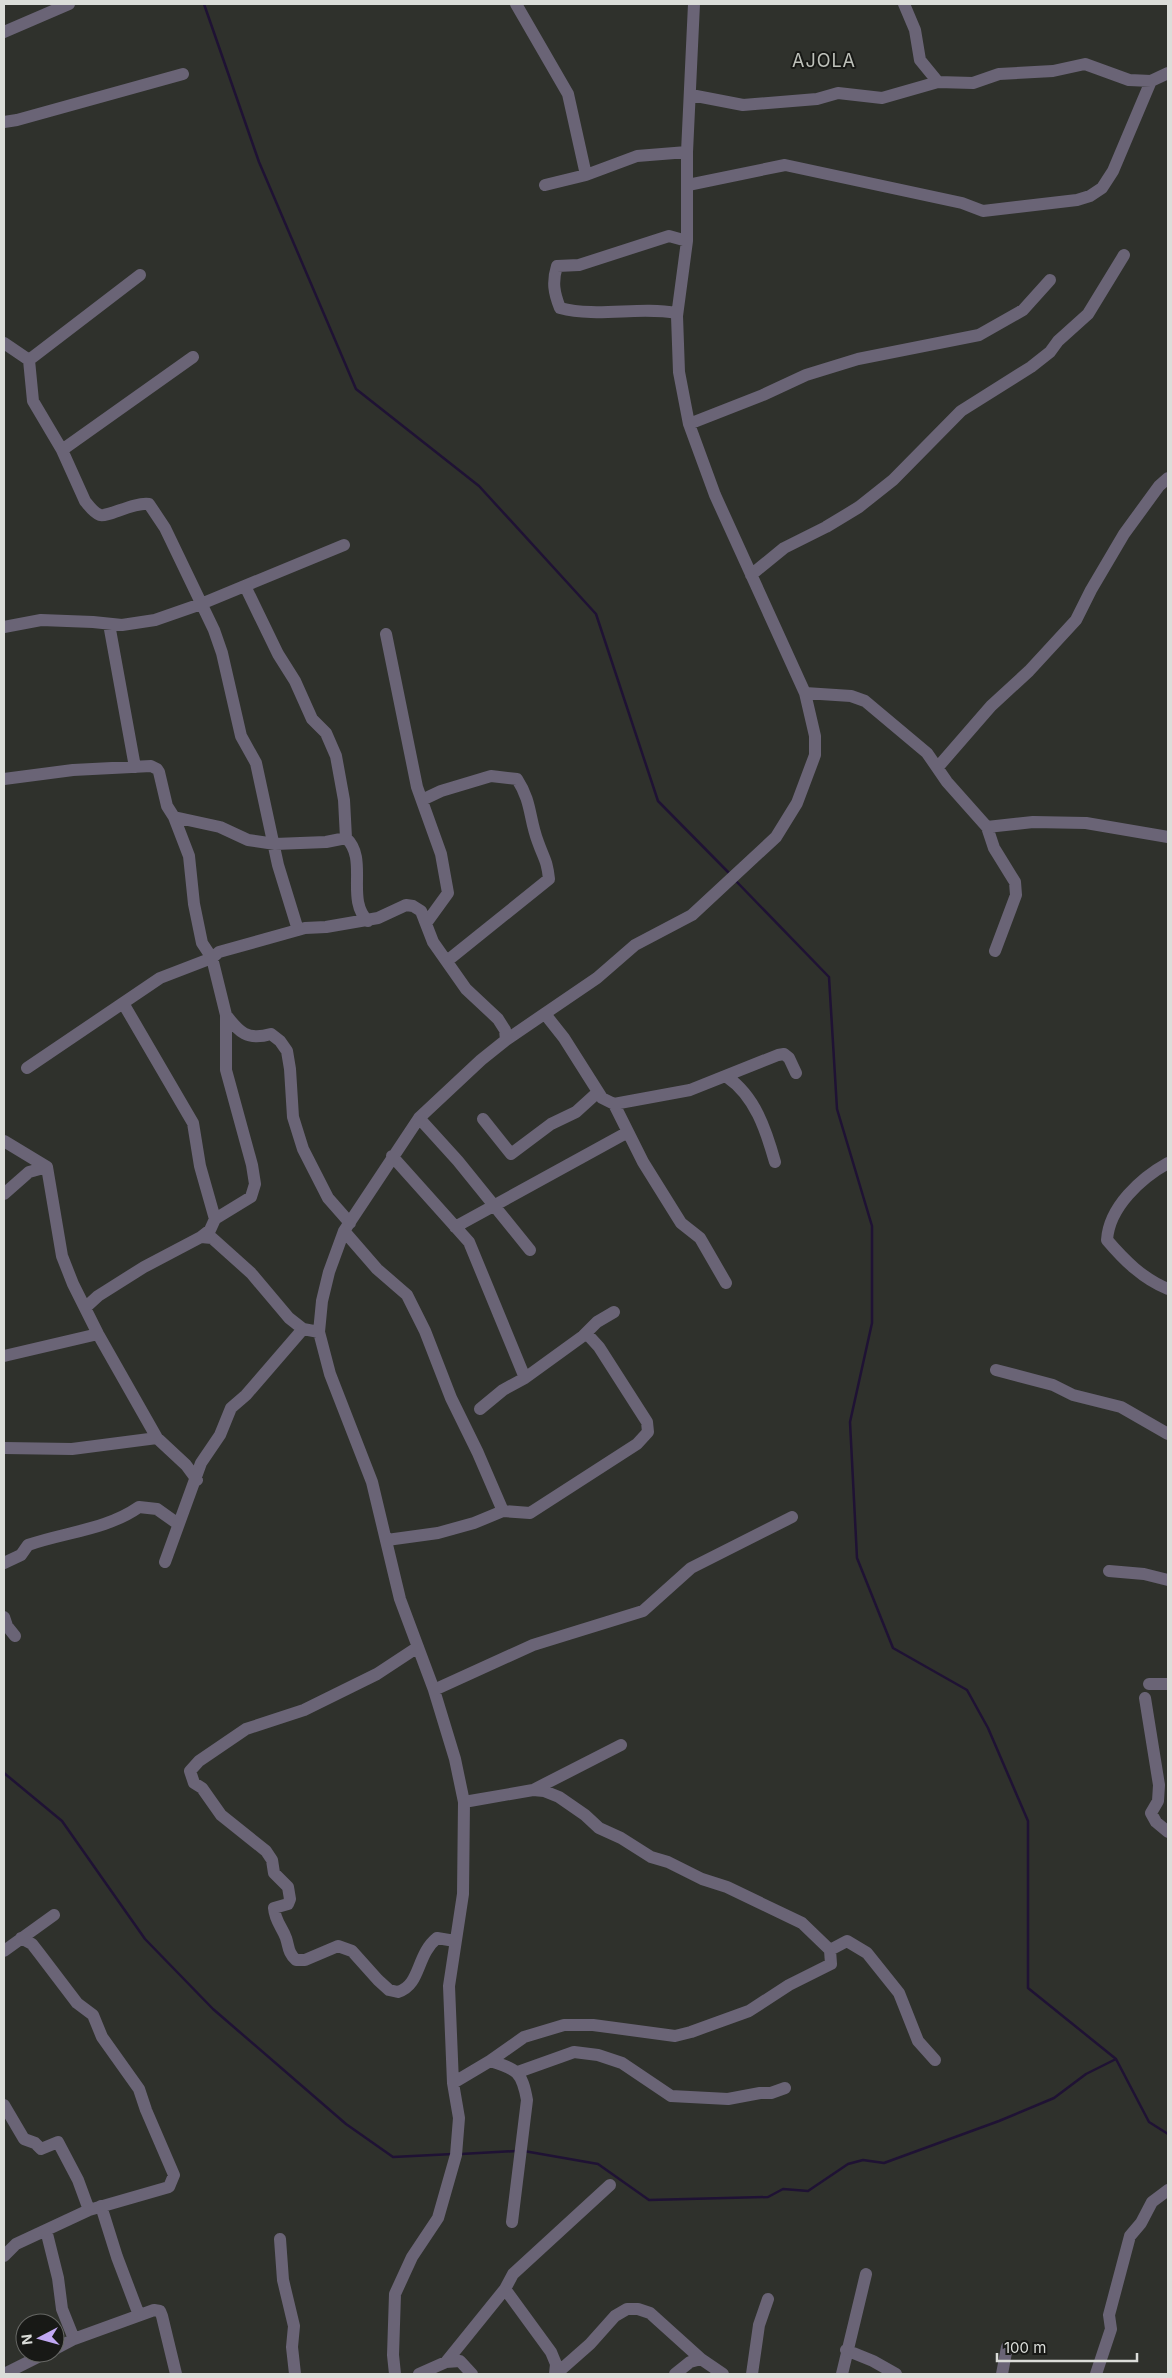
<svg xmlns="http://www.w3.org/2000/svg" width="1172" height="2378" font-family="Inter,sans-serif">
  <rect width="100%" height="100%" fill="#2f312c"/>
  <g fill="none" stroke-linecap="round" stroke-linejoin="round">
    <path stroke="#1f1234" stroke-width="2.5" d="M204,4l55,158 97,227 123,97 117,128 62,187 72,73
      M735,880l94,97 8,132 35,117v97l-22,99 7,136 36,90 74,42 21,38 40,93v167l88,71 33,63 19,12
      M4,1773l58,48 83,118 68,70 133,115 47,33 60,-3
      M524,2151l74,13 51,36 119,-3 15,-8 25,2 40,-27 15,-4 21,3 115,-42 55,-23 32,-24 30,-15
      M461,2154l55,-3"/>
    <path stroke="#6a6476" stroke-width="12" d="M516,4l52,90 18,81
      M904,4l11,26 5,30 18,22
      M4,32l65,-28
      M691,95l52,10 74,-6 21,-6 44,5 56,-16 35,1 26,-9 54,-3 32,-7 44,16 22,1 17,-8
      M4,122l13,-2 166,-46
      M545,185l41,-10 51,-19 50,-4
      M688,185l97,-20 177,38 21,8 94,-11 13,-4 12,-8 11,-17 38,-90
      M677,313c-39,-7 -79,5 -117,-5 -6,-15 -8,-26 -3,-42l22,-1 90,-29 18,5
      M4,343l25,17 4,41 29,49 23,51c4,5 9,12 15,14 8,2 34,-13 49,-11l16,24 49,102 8,23 19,83 15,27 22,102 20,65
      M29,360l111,-85
      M689,424l74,-29 43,-20 52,-16 121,-24 44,-25 27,-30
      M62,450l131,-93
      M751,575l33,-27 42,-21 33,-20 34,-27 68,-69 70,-44 19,-15 8,-11 30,-27 36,-59
      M245,586l33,68 17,27 17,38 14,14 10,23 8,44 2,38
      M109,624l26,143
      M4,627l37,-7 52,2 29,3 33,-5 46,-16 143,-59
      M386,634l31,153 24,67 7,39 -21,29
      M805,693l46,3 14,5 62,52 20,29 40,45 7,21 21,34 1,13 -21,56
      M938,767l53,-61 38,-35 47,-51 15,-30 33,-56 35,-48 9,-8
      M4,779l69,-9 78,-4 6,3 2,3 8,34 7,11 46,10 28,13 27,4 51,-2 20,-4c23,21 -1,62 22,83
      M422,800l19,-9 50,-15 26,3c15,23 12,40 21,63 6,17 9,18 11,37l-102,82
      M174,817l15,39 5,48 8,39 10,15 14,57v55l26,95 3,19 -4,13 -36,22
      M987,827l46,-5 53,1 82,14
      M123,1003l70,120 7,43 15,53 -5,11 -9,7
      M545,1014l19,24 38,60 12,6 76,-14 88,-35 6,-1 5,4 7,15
      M226,1015c13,17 21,26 45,19l9,7 7,10 3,18 3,48 10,32 25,49 22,25
      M27,1068l133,-90 52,-20 7,-6 86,-24 21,-1 52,-9 28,-13 7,1 8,5 12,31 33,47 32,30 7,11 1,10
      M727,1077c28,19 39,53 48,85
      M614,1104l29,58 38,61 19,15 26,45
      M419,1118l39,43 72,89
      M483,1119l28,35 40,-30 25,-12 22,-20
      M4,1141l43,26
      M392,1156l77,86 56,136
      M1168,1163c-27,15 -59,44 -61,77 17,20 36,39 61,49
      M47,1167l15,89 11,28 25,50 59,104 29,27 11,15
      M4,1194l25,-22 18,-5
      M455,1227l173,-95
      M344,1231l33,38 30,26 18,36 26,67 27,55 25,58
      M86,1307l12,-11 46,-29 57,-30 11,1 39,35 38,45 14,11 16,3
      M4,1356l94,-22
      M996,1370l57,15 20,10 48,12 47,27
      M480,1409l23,-19 22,-12 58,-42 14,-14 17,-10
      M4,1448l68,1 85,-11
      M387,1540l51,-7 36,-10 29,-12 27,2 107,-69 11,-12 -1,-10 -48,-75 -11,-12 -5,1
      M165,1562l36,-99 19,-28 11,-27 15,-13 57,-66
      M4,1563l17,-8 7,-10c37,-13 78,-15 111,-38l18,2 21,15
      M1109,1571l35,3 24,6
      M4,1617l3,9 8,10
      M418,1647l-41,27 -73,36 -58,19 -47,32 -9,10 4,12 8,5 19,27 45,36 6,9 2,13 14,14 2,12 -2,5 -14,4c1,13 8,19 12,30 3,9 2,15 10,22h9l33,-14 14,5 26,29 11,10 9,2c23,-7 18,-37 39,-54l18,3
      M1149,1684h19
      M434,1690l99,-45 110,-34 48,-43 101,-51
      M1145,1698l14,87 -1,16 -7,12 5,9 12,10
      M533,1790l88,-45
      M830,1950l17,-9 20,12 32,40 19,48 17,19
      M4,1951l50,-36
      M490,2061c27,8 32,11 37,39l-15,122
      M518,2072l56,-20 24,3 24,8 49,33 57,3 32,-6h11l14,-5
      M453,2083l37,-22 34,-24 40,-12h29l82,11 16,-4 58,-21 40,-26 42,-21 -1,-14 -28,-27 -75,-36 -25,-8 -34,-17 -17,-5 -30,-19 -22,-10 -14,-13 -26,-18 -15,-6 -11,-1 -69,12
      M4,2105l20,34 11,4 6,6 17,-7 20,38 11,30
      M101,2206l16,51 22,58
      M46,2230l12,48 4,31 12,30
      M280,2239l3,41 11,46 -2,21 3,27
      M4,2256l12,-12 73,-34 80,-23 5,-12 -28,-65 -7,-21 -37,-52 -9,-22 -16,-12 -38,-50 -7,-9 -11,-6
      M505,2289l46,63 5,12 -1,10
      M55,2349l19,-10 80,-29 6,1 2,5 14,58
      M846,2350l27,11 23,13
      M446,2362l59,-73 8,-15 97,-89
      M4,2374l42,-21
      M395,2374l-2,-19 2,-61 17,-37 26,-39 18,-63 3,-37 -6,-35 -4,-97 14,-92 1,-92 -9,-43 -21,-69 -34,-91 -28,-117 -42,-108 -11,-42 3,-31 7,-29 15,-41 75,-113 62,-58 25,-20 91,-62 38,-33 57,-30 84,-78 21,-34 18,-48v-19l-10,-43 -90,-198 -26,-71 -10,-52 -2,-56 10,-75v-89l7,-148
      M419,2374l27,-12 14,-1 12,13
      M556,2374l34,-30 25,-28 12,-7h11l12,4 51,46 22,15
      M675,2374l15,-12 11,-3
      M752,2374l7,-49 9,-26
      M842,2374l24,-100
      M1002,2374l5,-27
      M1096,2374l15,-45 -2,-14 21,-79 11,-13 11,-21 16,-12"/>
  </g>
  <g text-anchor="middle" stroke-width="4" stroke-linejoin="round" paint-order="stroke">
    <g font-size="18" letter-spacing="1" fill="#bec1ba" stroke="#181916">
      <text x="824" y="67">AJOLA</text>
    </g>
  </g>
  <rect width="1172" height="2378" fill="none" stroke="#dbddd9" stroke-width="10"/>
  <g transform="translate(40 2338) rotate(264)"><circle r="24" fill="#181916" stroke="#666764"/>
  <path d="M0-4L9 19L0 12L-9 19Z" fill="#c1a8f3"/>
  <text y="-8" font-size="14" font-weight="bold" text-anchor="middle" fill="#dbddd9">N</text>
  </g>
  <path d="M997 2353v8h140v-8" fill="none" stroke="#dbddd9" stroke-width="2.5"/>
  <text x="1004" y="2353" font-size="15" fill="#dbddd9" stroke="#181916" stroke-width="4" paint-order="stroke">100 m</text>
</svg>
